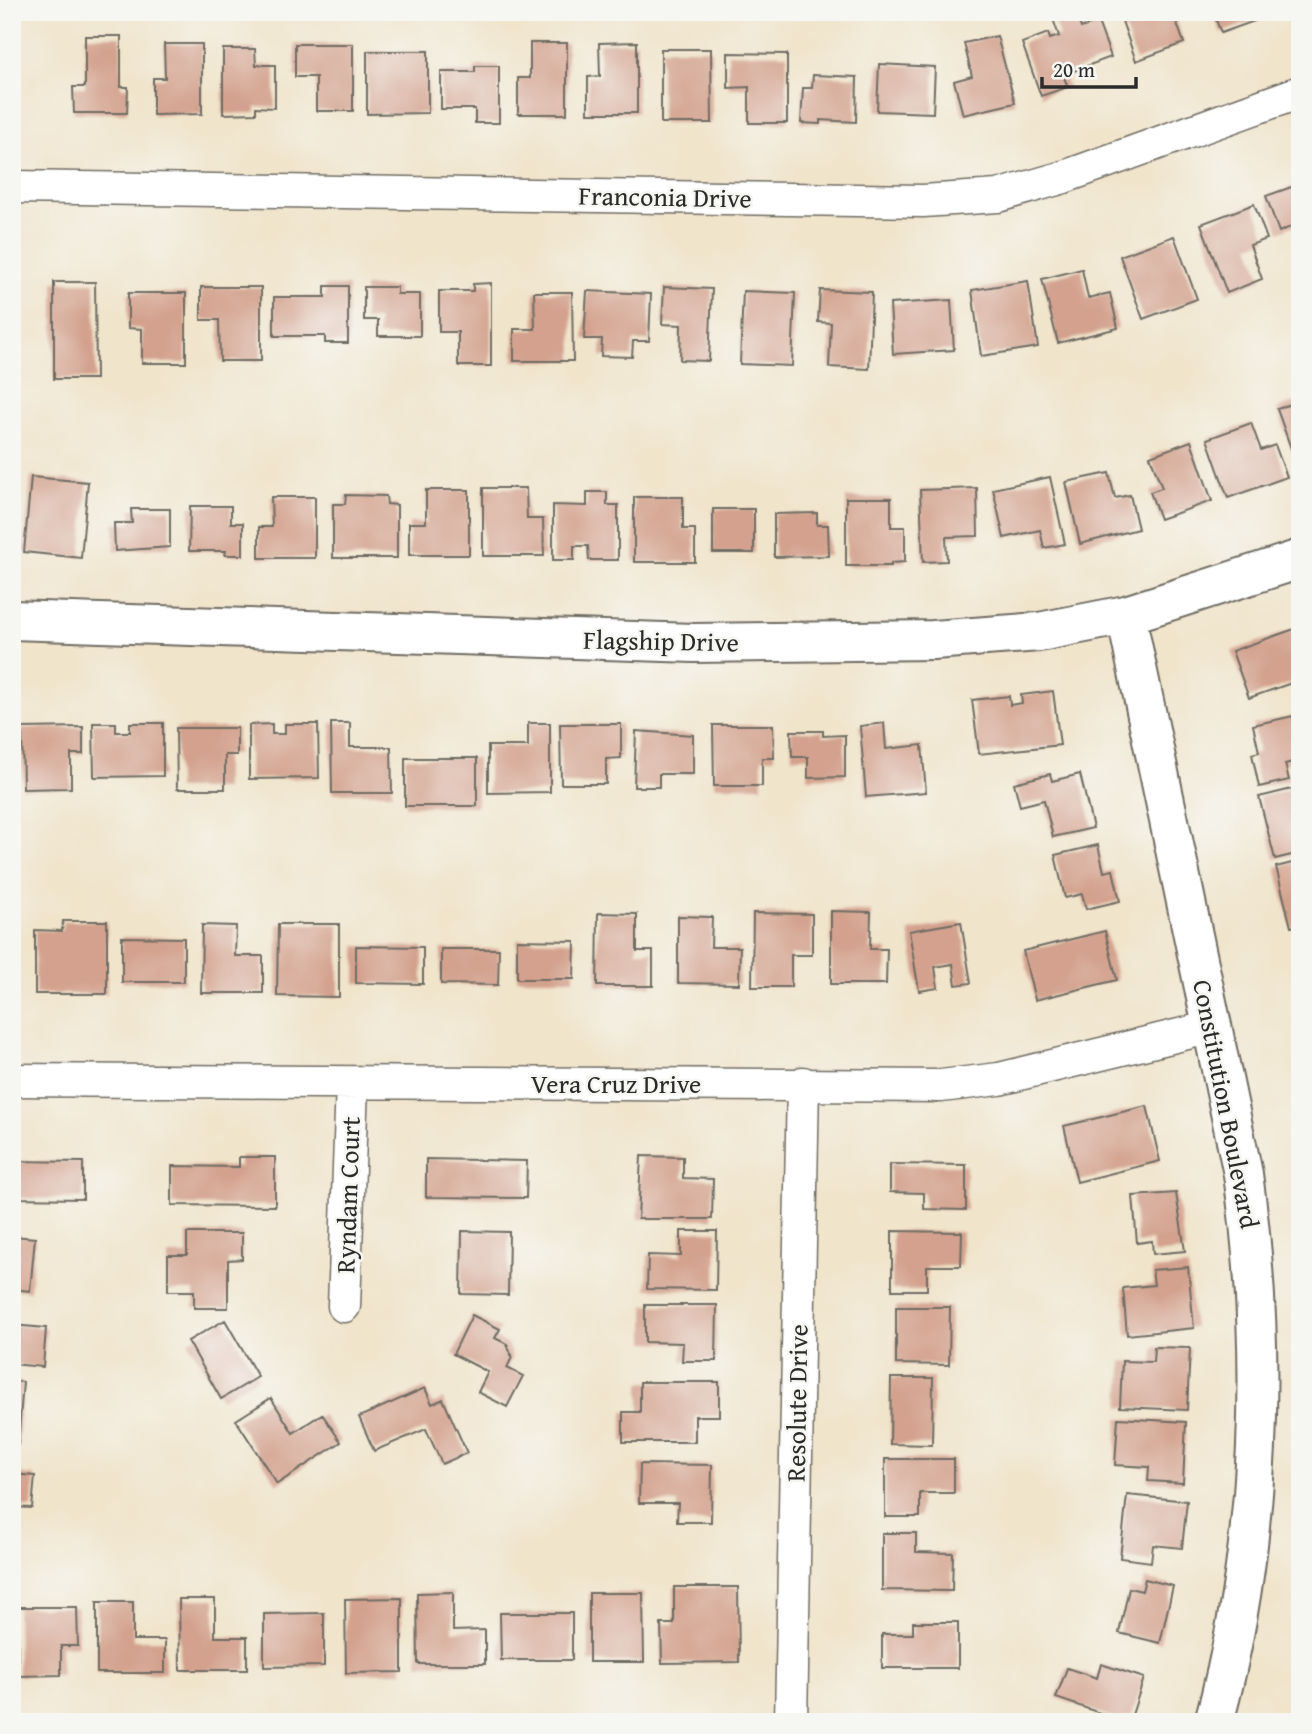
<svg xmlns="http://www.w3.org/2000/svg" width="1312" height="1734" font-family="'Gentium Book Plus',serif">
  <rect width="100%" height="100%" fill="#f6f6f2"/>
  <filter id="ink" filterUnits="userSpaceOnUse"><feTurbulence type="fractalNoise" baseFrequency=".0143" numOctaves="2"/><feDisplacementMap in="SourceGraphic" scale="14" xChannelSelector="R" yChannelSelector="G"/><feConvolveMatrix kernelMatrix="1 2 1 2 8 2 1 2 1" color-interpolation-filters="sRGB"/></filter>
  <filter id="wash" filterUnits="userSpaceOnUse"><feTurbulence type="fractalNoise" baseFrequency=".00686" numOctaves="4" result="noise"/><feDisplacementMap in="SourceGraphic" scale="28" xChannelSelector="R" yChannelSelector="G"/><feGaussianBlur stdDeviation="1.57" result="paint"/><feColorMatrix in="noise" values="0 0 0 0 0 0 0 0 0 0 0 0 0 0 0 0 0 1.4 0 .05"/><feComposite in="paint" operator="in"/></filter>
  <g filter="url(#wash)">
    <rect width="100%" height="100%" fill="#f0e4cb"/>
    <g id="blocks">
      <path fill="#d3a18d" d="M1075,12l6,16 17,-6 13,35 -48,18 5,12 -27,9 -19,-53 26,-10 2,6 9,-3 -6,-17z
        M1147,12h26l11,31 -48,18 -14,-40z
        M1213,12h51l2,5 -45,16z
        M85,36h36v51h7l-1,26h-53l-1,-26h12z
        M997,36l18,67 -52,12 -9,-34 18,-5 -8,-33z
        M637,42v71h-49v-36l12,-1 -1,-33z
        M530,43h37v71h-49v-36h12z
        M164,44h38v70l-49,1v-37h12z
        M295,44h58v67h-37v-34h-21z
        M223,49h32l1,16h19v43l-19,-1v6l-33,1z
        M661,49h50l1,74h-51z
        M367,51h61v62l-61,1z
        M728,53l59,1v69h-38v-36l-21,1z
        M879,64l56,3 -2,46 -56,-2z
        M475,66h24v57h-24v-14h-34v-37h34z
        M813,75l44,2 -1,45 -36,-2v4l-19,-1 2,-35h9z
        M1300,184v53h-1l-4,-12 -16,7 -13,-36z
        M1254,204l13,35 -17,6 12,34 -35,14 -26,-69z
        M1174,236l23,63 -54,20 -23,-63z
        M1082,269l6,29 22,-5 8,35 -60,15 -16,-64z
        M1028,281l10,66 -57,9 -9,-66z
        M54,282h41l1,97h-42z
        M491,283v83h-33v-34h-19v-41h34v-7z
        M325,286h23v57h-23v-7h-51v-39h51z
        M201,287h60v74h-41l-1,-41h-18z
        M364,287h33v7h23v42h-42v-16h-14z
        M664,287l48,2 -3,72 -29,-1 1,-35 -19,-1z
        M820,290l52,2 -3,77 -40,-2 2,-44 -13,-1z
        M587,291l64,3 -2,47h-16l-1,16 -31,-1 1,-17h-18z
        M743,291l52,2 -3,73 -52,-2z
        M534,292h38l1,69h-59v-32h21z
        M128,293h58v70h-44v-34l-14,-1z
        M951,300l3,50 -61,4 -3,-50z
        M1299,401l1,3 -1,67 -22,-62z
        M1251,423l10,27 14,-5 12,32 -59,21 -21,-59z
        M1191,441l21,60 -52,18 -10,-27 12,-4 -12,-32z
        M1109,473l6,25 15,-3 8,34 -58,15 -14,-62z
        M31,477l57,5 -7,76 -57,-6z
        M1050,477l15,67 -21,4 -4,-18 -36,8 -11,-49z
        M483,488h43l1,31h16l1,37h-61z
        M977,488l1,48 -32,1 1,24 -24,1 -3,-72z
        M426,490h43v65h-60v-32h17z
        M587,492h20v13h11v55h-29l-1,-14h-14v14h-21v-55l34,1z
        M346,495l40,1 1,8 10,1v53h-64v-54h12z
        M271,497h44v61h-56v-31h13z
        M634,497h49v32h12v33h-61z
        M846,498h45v29h14v35l-14,1v3h-45z
        M190,506h41v17h12v32h-18l1,-4h-37z
        M131,509h39v38l-55,4 -1,-28h18z
        M713,509h41v44h-41z
        M817,513v12h11l1,31 -55,1v-43z
        M1300,627v53l-51,18 -17,-47z
        M1053,691l7,54 -81,9 -7,-54 37,-4 1,9 12,-2 -1,-8z
        M1293,716l7,44 -15,4 4,16 -30,7 -7,-33 7,-2 -6,-27z
        M93,723h23v9h14v-9h33v53l-69,1z
        M331,723h19v24h41l1,46h-60z
        M528,723h22v69l-62,1v-47h40z
        M884,723l2,26 36,-4 4,47 -60,5 -6,-71z
        M272,724v10h13v-10h33l1,54 -70,1v-54z
        M560,724h61v34l-15,1v25h-45z
        M713,725h60l1,33h-12v28h-48z
        M83,727v27h-12v34l-48,1 -1,-61z
        M176,728h61v27h-12v34h-48z
        M636,731l57,4v39h-34v13h-25z
        M791,731h32v5l22,-1v42l-37,1v-21h-16z
        M405,758h72v48h-72z
        M1050,774l2,7 28,-7 13,54 -40,9 -9,-37 -24,6 -6,-23z
        M1292,789l3,14 5,-1v51l-25,6 -16,-62z
        M1098,845l6,27 9,-2 7,31 -34,8 -4,-15 -17,4 -10,-43z
        M1300,861v64l-9,2 -15,-60z
        M831,911l40,1 -1,37h17l-1,35h-55z
        M598,913l39,1v37h16v35h-56z
        M753,913l59,1v41h-21v32h-39z
        M678,916l34,1 -1,30h29l-1,37 -61,-1z
        M63,921h44v73h-72v-64l27,1z
        M961,922l10,61 -15,2 -3,-21 -18,3 3,21 -19,3 -10,-60z
        M12,924h3v60h-3z
        M278,924h61v73l-62,-1z
        M202,925l34,1 -1,30h28v37h-62z
        M1105,931l12,49 -82,20 -12,-49z
        M122,937l62,1v44h-62z
        M517,940l58,1 -1,38h-57z
        M356,946l67,1v37l-67,-1z
        M441,949h58l-1,36 -57,-1z
        M1147,1106l13,55 -83,21 -13,-56z
        M641,1156l42,1v21l30,1 -1,40h-74z
        M239,1157h36v49l-103,-1v-39l67,1z
        M426,1159l101,2 -1,37 -100,-1z
        M12,1161l71,1v37l-71,-1z
        M890,1164l76,1v45l-42,-1v-16l-34,-1z
        M1176,1193l9,58 -32,3 -1,-13 -15,2 -4,-47z
        M462,1231l47,1 -1,63 -47,-1z
        M681,1231h36l-1,59 -69,-1 1,-34 33,1z
        M892,1231l70,1 -1,34h-34v24h-35z
        M187,1233h55v26l-14,1v48h-34v-17h-26v-36h19z
        M12,1236l23,2 -5,53 -18,-2z
        M1188,1267l6,61 -67,7 -4,-47 31,-3 -2,-15z
        M645,1305h72l-1,56h-34l1,-18 -38,-1z
        M896,1307h54l-1,58 -53,-1z
        M472,1315l28,14 -5,9 12,6 5,13 -5,11 16,8 -16,31 -29,-15 10,-20 -35,-18z
        M225,1320l33,57 -37,22 -33,-58z
        M12,1325l34,3 -3,39 -31,-3z
        M1154,1347l36,1 -3,62 -67,-3 2,-46 31,1z
        M891,1378h42l-1,67 -42,-1z
        M12,1381l11,1 -5,63h-6z
        M640,1382h79v34h-24v26h-72v-30h17z
        M425,1388l7,16 11,-5 24,54 -25,11 -16,-35 -52,22 -15,-34z
        M271,1398l22,35 29,-19 19,28 -64,42 -41,-64z
        M1118,1418l68,4 -3,61 -35,-2 1,-14 -34,-2z
        M885,1459h69v34h-34v24h-35z
        M640,1464l72,1 -1,57h-34l1,-19h-39z
        M12,1474l23,2 -3,32 -20,-1z
        M1127,1495l60,6 -5,47 -29,-3 -2,17 -31,-4z
        M882,1533h34v19l37,1 -1,38 -70,-1z
        M1145,1579l28,7 -13,57 -41,-10 10,-45 13,3z
        M674,1587h64l1,75 -77,1 -1,-39h13z
        M453,1592v39l32,-1v34h-67l-1,-71z
        M589,1593h54l1,69h-55z
        M402,1598v74l-56,1 -1,-74z
        M179,1599h36v38h32v33h-67z
        M97,1602h36v38h32v33h-68z
        M17,1607h60l1,39h-17v29l-43,1z
        M324,1613v53l-60,1v-53z
        M500,1613h72v47h-71z
        M913,1622h45v46h-76v-34h31z
        M1101,1664l43,14 -13,40 -7,-1 -1,4 -67,-23 11,-30 30,10z"/>
    </g>
  </g>
  <g filter="url(#ink)">
    <use href="#blocks" fill-opacity="0" stroke="#706c63" stroke-width="2"/>
    <g fill="none" stroke-linecap="round" stroke-linejoin="round">
      <g stroke="#706c63" stroke-width="35">
        <path id="street" d="M12,187l911,14 75,-5 66,-19 236,-85
          M12,1080l929,6 58,-7 213,-52
          M344,1306l8,-222
          M791,1722l12,-639"/>
      </g>
      <g stroke="#706c63" stroke-width="42">
        <path id="secondary" d="M1126,615l117,559c25,181 19,370 -29,548
          M12,620l682,23 239,-3 106,-8 87,-17 174,-56"/>
      </g>
      <use href="#street" stroke="#fff" stroke-width="32"/>
      <use href="#secondary" stroke="#fff" stroke-width="38"/>
    </g>
  </g>
  <g text-anchor="middle" stroke-width="5" stroke-linejoin="round" paint-order="stroke">
    <g font-size="26" fill="#2b2b2b" stroke="#f6f6f2">
      <text transform="translate(665 197) rotate(1)" y="9">Franconia Drive</text>
      <text transform="translate(661 641) rotate(1)" y="9">Flagship Drive</text>
      <text x="616" y="1093">Vera Cruz Drive</text>
      <text transform="translate(1226 1104) rotate(79)" y="9">Constitution Boulevard</text>
      <text transform="translate(348 1195) rotate(-88)" y="9">Ryndam Court</text>
      <text transform="translate(797 1403) rotate(-89)" y="9">Resolute Drive</text>
    </g>
  </g>
  <rect width="1312" height="1734" fill="none" stroke="#f6f6f2" stroke-width="42"/>
  <path d="M1042 77v10h94v-10" fill="none" stroke="#2b2b2b" stroke-width="3.5"/>
  <text x="1053" y="77" font-size="21" fill="#2b2b2b" stroke="#f6f6f2" stroke-width="5" paint-order="stroke">20 m</text>
</svg>
